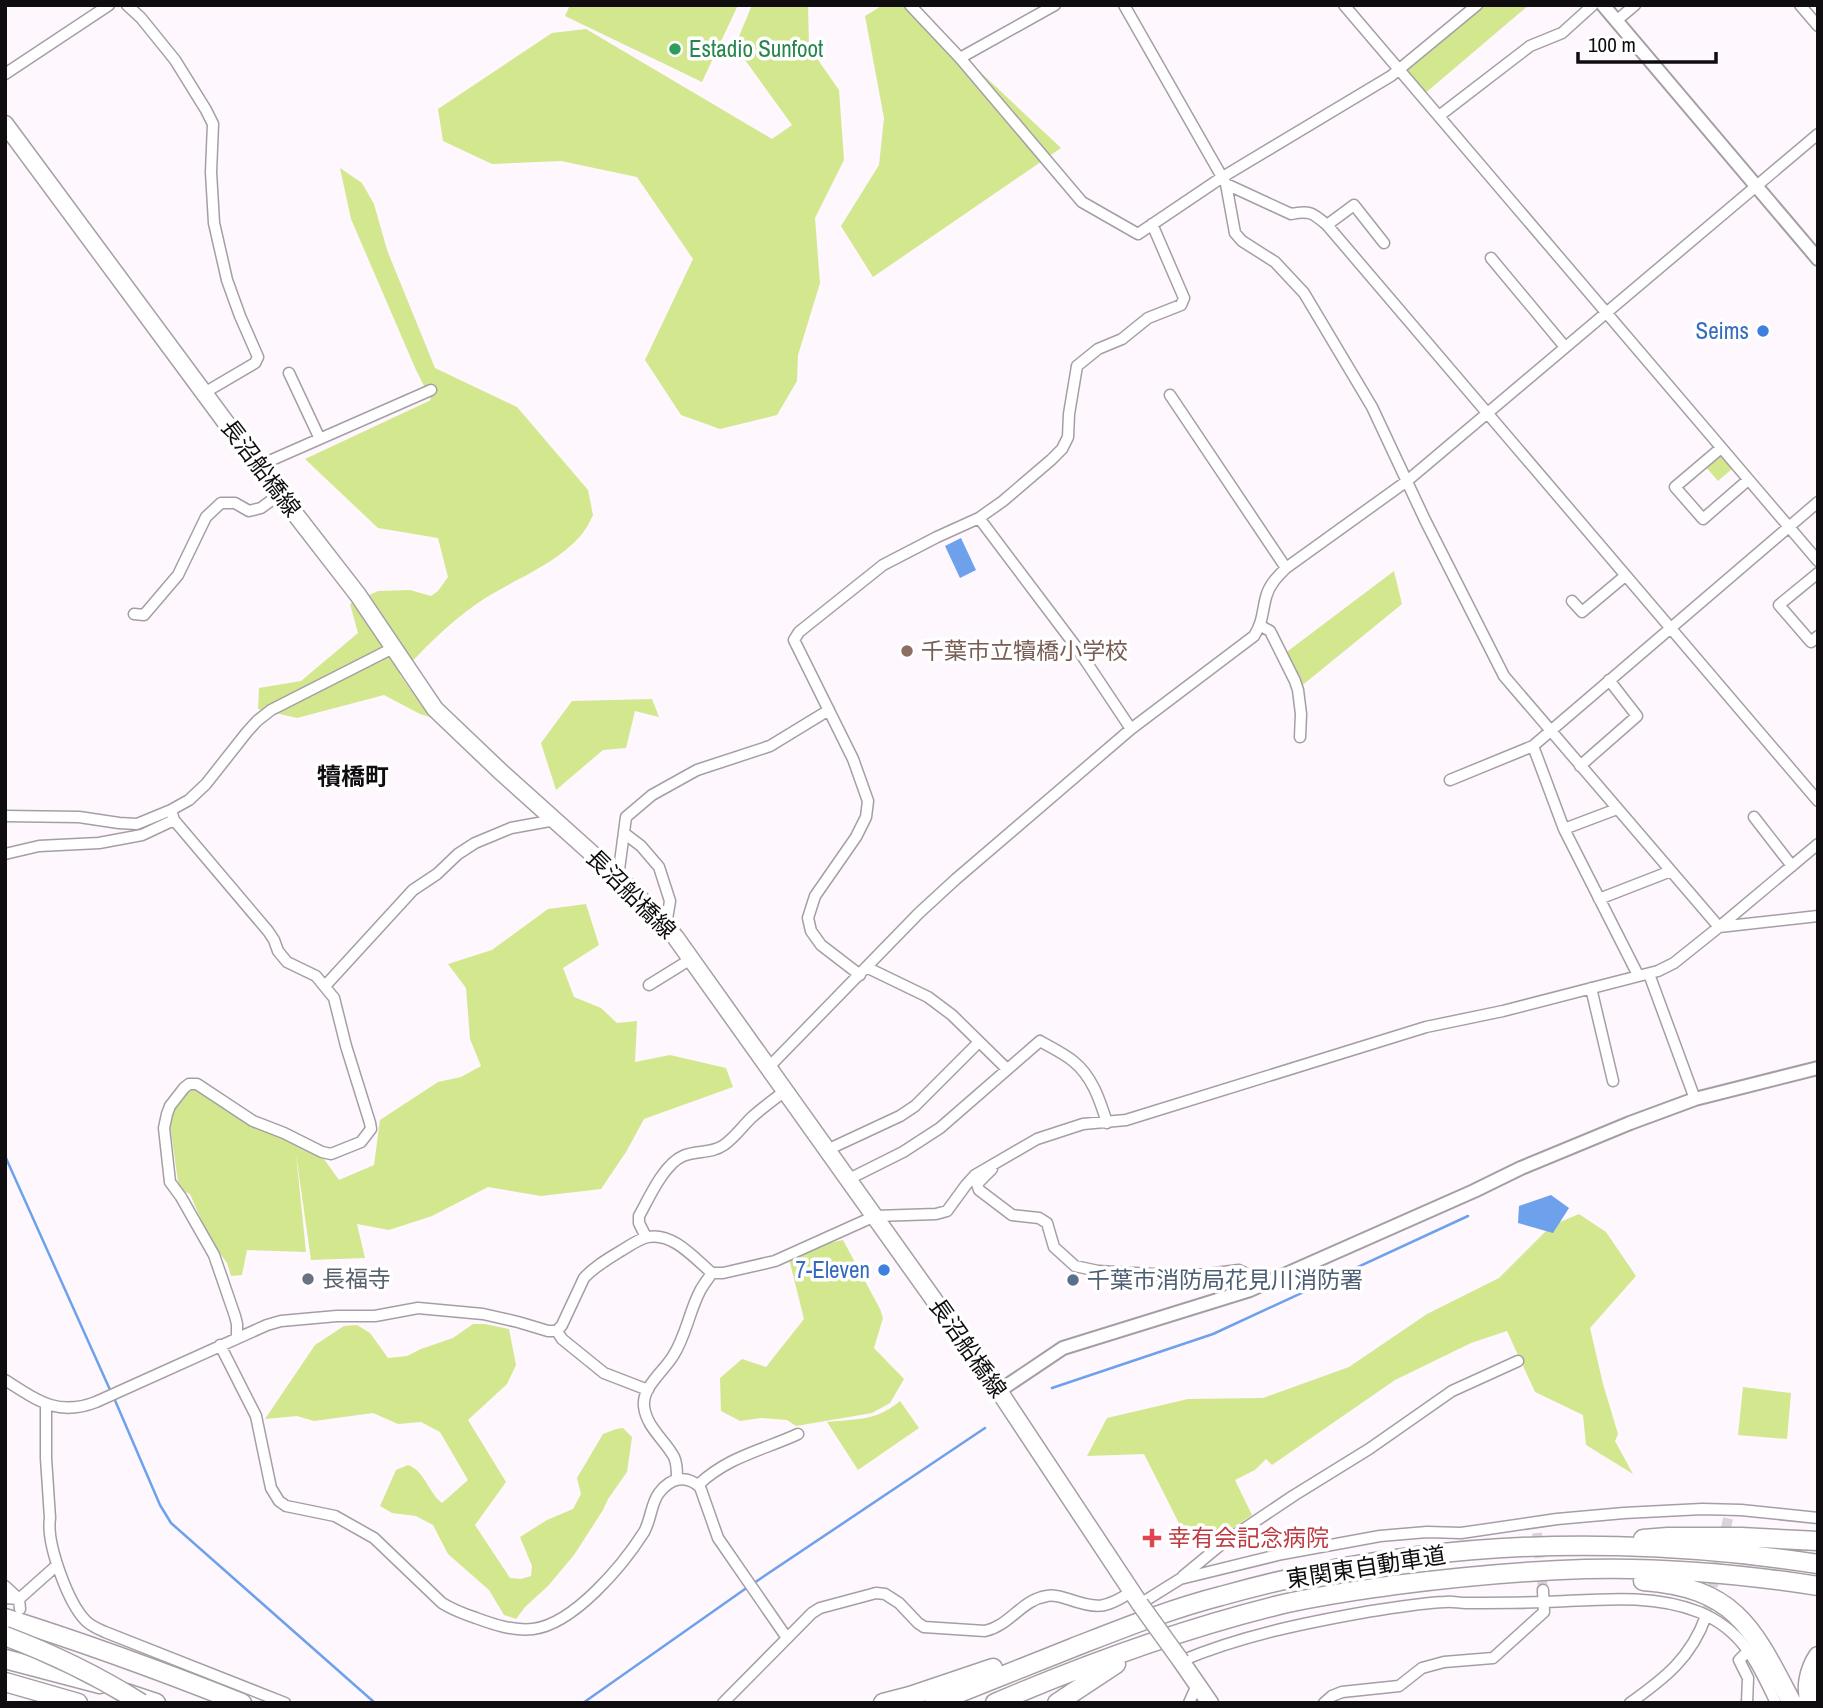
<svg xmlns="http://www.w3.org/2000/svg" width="1823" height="1708" font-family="'Archivo Narrow','Noto Sans JP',sans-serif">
  <rect width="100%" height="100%" fill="#fef7fe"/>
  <path fill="#d3e78f" d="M570,5h168l-36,77 -137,-66z
    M752,5h56l1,42 30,43 5,70 -29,58 5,65 -22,72 -1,26 -20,34 -57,14 -39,-14 -36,-55 48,-101 -56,-82 -76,-16 -69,3 -49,-23 -5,-32 114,-76 34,-4 186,110 20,-14 -57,-79z
    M883,5h33l27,32 118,111 -188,129 -32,-51 38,-61 5,-47 -19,-102z
    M1484,5h45l-106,90 -18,-25z
    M340,168l22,15 12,21 13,46 48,118 82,39 71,83 5,25c-3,6 -6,13 -11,19 -28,33 -72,46 -107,71 -26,18 -54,46 -75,70l30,42 -10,-3 -36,-19 -87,23 -39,-9 1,-21 42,-7 57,-48 -8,-29 28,-13 32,-1 21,6 7,-5 10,-14 -10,-39 -60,-10 -73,-69 126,-59 -15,-30 -65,-151z
    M1719,456l4,1 10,11 -15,13 -12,-14z
    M1394,571l8,33 -103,84 -15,-34z
    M652,699l7,18 -24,-6 -9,37 -23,2 -47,40 -15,-47 31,-42z
    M586,904l13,41 -36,23 11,29 27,11 16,15 20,-2 -2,41 35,-7 56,13 7,19 -89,32 -18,33 -25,37 -60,7 -53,-9 -56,29 -43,14 -32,-6 8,34 -54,2 -15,-106 10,98 -59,-2 -5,25 -11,1 -4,-13 -17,-23 -20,-46 -11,-5 -9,-65 5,-20 12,-13 7,-1 13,6 89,47v3l28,13 15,21 35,-15 6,-45 58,-38 23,-5 20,-11 -11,-27 -4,-51 -18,-24 44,-14 56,-41z
    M1579,1214l27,18 30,44 -46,52 13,56 15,50 -3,7 18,33 -47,-29 -3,-30 -48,-23 -28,-61 -36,12 -76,37 -123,85 -6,-6 -11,11 -20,10 17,35 -50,34 -14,-8 -44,-87 -57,2 20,-38 81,-19 75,-1 86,-31 78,-53 72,-36 52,-52z
    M843,1240l37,69 3,9 -9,30 30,31 -14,24 -18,10 -76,13 -9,-6 -26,-2 -21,3 -19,-10 -1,-33 22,-19 24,8 38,-48 -15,-60 36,-15z
    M473,1324h12l24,5 7,36 -9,19 -39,36 38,62 -31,43 35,53 11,1 10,-3 1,-10 -12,-29 27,-17 26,-11 8,-15 -4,-16 26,-44 13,-5 7,-1 9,9 -5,35 -19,27 -5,11 -29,45 -26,31 -23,21 -9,12 -12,-4 -15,-25 -41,-36 -15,-29 -17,-9 -24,-3 -12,-7 16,-36 12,-5c17,6 20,27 34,38l26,-23 -28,-48 -19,-10 -23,2 -25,-11 -59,8 -17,-5 -32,3 50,-74 29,-19 13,-1 13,8 18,25 19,-2 14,-7 32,-11z
    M1743,1387l48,6 -4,46 -49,-4z
    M900,1401l19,27 -61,42 -31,-48c29,-3 50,-1 73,-21z"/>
  <path fill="#6da1ec" d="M961,538l15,32 -16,8 -15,-32z
    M1551,1195l18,13 -16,25 -35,-10 1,-17z"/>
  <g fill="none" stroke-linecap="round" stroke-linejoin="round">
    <path stroke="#6da1ec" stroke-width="2.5" d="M5,1156l106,236
      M1052,1388l161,-54 255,-118
      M114,1398l46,107 11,18 204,180
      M583,1703l162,-114 240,-161"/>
    <path stroke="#dad4da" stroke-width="10" stroke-dasharray="10 5" stroke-linecap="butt" d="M1537,1533l6,57
      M1706,1616l24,-106"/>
    <g stroke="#a59fa5" stroke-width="13">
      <path id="minor" d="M127,5l14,13 34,42 31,50 7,14 -2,48 3,51 13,57 13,36 18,41 -3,6 -51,30
        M910,5l50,53 122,144 56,32 83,-56 170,-102 86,-71
        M1124,5l102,179 65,30c19,-4 22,-1 36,11l491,576
        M1344,5l474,556
        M1800,5l18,21
        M1616,21l19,-16
        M960,58l95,-53
        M5,74l104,-69
        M1439,116l91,-70 32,-13 31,-28
        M1226,184l9,49 7,8 33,21 29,31 68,114 53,113 79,156 215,251 99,-83
        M1327,225l27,-20 30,38
        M1491,258l74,89
        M289,373l30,64
        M1170,395l116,173
        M1721,448l-46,39 28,32 45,-39
        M258,466l173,-76
        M979,518l98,130 54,81
        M1818,573l-39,32 32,37 7,-6
        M1572,601l10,11 43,-36
        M134,614l10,1 34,-40 28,-58 15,-14h14l14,8 12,-3 19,-14
        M1261,626l9,5 25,50 3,9 3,24 -1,23
        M1533,746l31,83 74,146
        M1580,766l57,-50 -28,-36
        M1450,780l83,-34 285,-244
        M171,810l3,10 94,111 6,9 4,11 9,11 29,14 18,22 12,48 24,77 1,6 -10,13 -30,12 -9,-2 -38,-19 -31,-12 -56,-37h-8l-5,4 -14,18 -3,8 -3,14 6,54 11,15 33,58 21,61 2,8v14
        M5,816l74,1 40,6 18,1 34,-14 18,-10 17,-16 41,-52 10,-11 14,-11 122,-62
        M1754,817l38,49
        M1564,829l53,-20
        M624,833l17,13 18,21 11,34 -4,24
        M5,854l34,-8 60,-3 43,-8 32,-15
        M618,877l8,-60 26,-22 45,-25 73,-24 59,-36
        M1599,899l72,-28
        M868,968l60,29 24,18 55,54
        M1649,974l46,125
        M860,975l-39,-30 -10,-14 -3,-13 7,-22 41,-59 10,-20 2,-16 -15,-42 -59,-119 5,-8 84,-67 54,-28 42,-19 24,-17 48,-41 11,-11 6,-12 1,-23 8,-48 21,-17 24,-10 26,-21 33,-13 3,-7 -32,-74
        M649,985l42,-26
        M325,986l88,-96 24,-16 21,-20 17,-11 36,-15 44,-8
        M1591,988l22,93
        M768,1068l151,-155 37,-34 175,-150 123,-93c9,-14 8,-24 12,-39 3,-12 11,-20 20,-29l121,-87 411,-347
        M827,1150l73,-34 15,-10 64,-64
        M992,1169l-15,15 2,6 33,25 27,3 8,5 7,24 21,19 23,5 92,5 49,-6 6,3 5,17
        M849,1179l54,-27 37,-24 100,-87c10,6 23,12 33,20 19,15 27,39 34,62
        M646,1237l-7,-14v-7c10,-18 25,-52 44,-60 14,-6 28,-2 41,-11 11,-8 18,-18 27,-27 11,-10 22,-18 34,-27
        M557,1331l5,8 42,34 44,17
        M220,1345l36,71 15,72 8,13 7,5 10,2 39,8 39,22 68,65c11,7 22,11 34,15 19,7 37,13 57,11 41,-5 90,-64 111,-97 7,-12 7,-29 15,-39 11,-15 27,-19 41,-6l18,51 69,100
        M5,1380c32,20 52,37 91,22l171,-77 14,-4 56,-5h38l43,-8 65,6 35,8 30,9h9l5,-6 22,-47c10,-11 22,-18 35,-26 9,-5 19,-13 29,-15 25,-5 47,22 64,36h11l52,-12 100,-45 61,-2 11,-3 19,-26 9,-10 62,-36 46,-15 43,-4 300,-93 77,-16 155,-40 16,-8 45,-36 99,-11
        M46,1404v54l4,60c-4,25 18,85 36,103 5,5 12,8 19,11l180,71
        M677,1478c0,-7 0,-15 -3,-21 -9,-17 -28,-30 -30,-51 -2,-19 20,-35 29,-50 13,-20 16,-44 27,-65 3,-6 8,-12 12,-18
        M698,1485c31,-29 63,-34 100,-51
        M1183,1576l40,-33 70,-47 76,-47 83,-58 66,-30
        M5,1586l14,13 1,10
        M5,1598l14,1 37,-33
        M1140,1604l40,-25 102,-25 98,-18 47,-4 34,1 96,-14 67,-6 78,-4 39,1 77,8
        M1181,1661c59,-25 123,-38 185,-49 26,-4 53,-9 79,-10 7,-1 14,1 21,1 27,0 54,0 80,-1 51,-2 105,-9 153,10 44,18 58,51 77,91
        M723,1703l89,-90 8,-5 56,-15 9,1 14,9 19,20 6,4 61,4c26,-6 36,-31 62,-35 7,-2 14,1 21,3 29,10 37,10 63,-7
        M1189,1703l8,-18
        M1324,1703l8,-7 10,-4 57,-6 23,-18 22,-6 49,-4 51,-46 -1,-22
        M1630,1703c35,-25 61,-45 76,-87
        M1747,1703l1,-25 -9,-18 10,-10"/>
    </g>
    <g stroke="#a59fa5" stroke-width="16">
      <path id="tertiary" d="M1603,5l215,254
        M999,1391l64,-43 187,-58 224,-99 47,-23 109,-45 65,-24 123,-31"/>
    </g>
    <g stroke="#a59fa5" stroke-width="19">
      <path id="primary" d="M5,124l253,342 100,129 77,114 65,62 118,106 40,39 18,22 323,453 141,213
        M1181,1661l29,42"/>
    </g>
    <g stroke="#a59fa5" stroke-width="21">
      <path id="motorway" d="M1643,1539l25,-2h73l77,4
        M1643,1581c93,7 110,47 149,122
        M5,1618c80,25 159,54 237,85
        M5,1659l95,25
        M5,1682l73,21
        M126,1693l30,10
        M883,1703l27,-7 83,-28
        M934,1703c46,-18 92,-37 138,-55 49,-19 98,-39 149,-52 64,-18 131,-32 197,-40 130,-17 270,-12 400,8
        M995,1703c91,-39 184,-73 280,-97 40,-10 80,-15 120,-21 63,-8 127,-14 190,-16 78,-2 157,5 233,17
        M1057,1703l59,-39
        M1810,1703c-5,-16 -1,-33 8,-47"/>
    </g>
    <use href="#minor" stroke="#fff" stroke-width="10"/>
    <use href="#tertiary" stroke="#fff" stroke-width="12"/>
    <use href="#primary" stroke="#fff" stroke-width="16"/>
    <use href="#motorway" stroke="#fff" stroke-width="18"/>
    <g stroke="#a59fa5" stroke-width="19" stroke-linecap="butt">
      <path id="primary-bridge" d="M1140,1604l41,57"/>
    </g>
    <g stroke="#a59fa5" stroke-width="21" stroke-linecap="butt">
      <path id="motorway-bridge" d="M5,1636c48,18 93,40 136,67"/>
    </g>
    <use href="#primary-bridge" stroke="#fff" stroke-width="16"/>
    <use href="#motorway-bridge" stroke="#fff" stroke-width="18"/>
  </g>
  <circle fill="#2e9e5b" stroke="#fff" stroke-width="2.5" cx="675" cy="49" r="7"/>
  <g fill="#3f7fe0" stroke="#fff" stroke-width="2.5">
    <circle cx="1763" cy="331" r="7"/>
    <circle cx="884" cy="1270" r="7"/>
  </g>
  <circle fill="#8d6e63" stroke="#fff" stroke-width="2.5" cx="907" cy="651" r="7"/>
  <circle fill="#6b7280" stroke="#fff" stroke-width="2.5" cx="308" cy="1279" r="7"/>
  <circle fill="#5c6f8a" stroke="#fff" stroke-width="2.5" cx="1073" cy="1280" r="7"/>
  <path fill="#e0444e" stroke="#fff" stroke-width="2.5" d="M1148.5 1527.5h7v7h7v7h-7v7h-7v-7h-7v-7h7z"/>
  <g text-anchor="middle" stroke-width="7" stroke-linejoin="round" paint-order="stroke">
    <g font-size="23" fill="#27864d" stroke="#fff" text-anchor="start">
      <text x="689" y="57">Estadio Sunfoot</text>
    </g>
    <g font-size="23" fill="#366cbe" stroke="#fff" text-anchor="end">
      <text x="1749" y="339">Seims</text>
      <text x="870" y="1278">7-Eleven</text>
    </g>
    <g font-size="23" fill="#0f0d0f" stroke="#fff">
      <text transform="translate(261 468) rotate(53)" y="8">長沼船橋線</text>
      <text transform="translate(631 894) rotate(45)" y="8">長沼船橋線</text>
      <text transform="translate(968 1348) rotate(55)" y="8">長沼船橋線</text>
      <text transform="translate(1366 1567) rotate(-9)" y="8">東関東自動車道</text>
    </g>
    <g font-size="23" fill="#785e54" stroke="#fff" text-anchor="start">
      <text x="921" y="659">千葉市立犢橋小学校</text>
    </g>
    <g font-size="23" fill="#5b616d" stroke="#fff" text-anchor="start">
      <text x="322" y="1287">長福寺</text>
    </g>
    <g font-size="23" fill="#4e5e75" stroke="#fff" text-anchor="start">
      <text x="1087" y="1288">千葉市消防局花見川消防署</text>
    </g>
    <g font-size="23" fill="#be3a42" stroke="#fff" text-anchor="start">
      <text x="1168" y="1546">幸有会記念病院</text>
    </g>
    <g font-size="24" font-weight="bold" fill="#0f0d0f" stroke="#fff">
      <text x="353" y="785">犢橋町</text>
    </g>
  </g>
  <rect width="1823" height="1708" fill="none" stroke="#0f0d0f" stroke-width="14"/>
  <path d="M1578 52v10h138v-10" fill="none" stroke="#0f0d0f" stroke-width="3.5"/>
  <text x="1588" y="52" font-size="21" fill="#0f0d0f" stroke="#ffffff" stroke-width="5" paint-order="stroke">100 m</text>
</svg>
